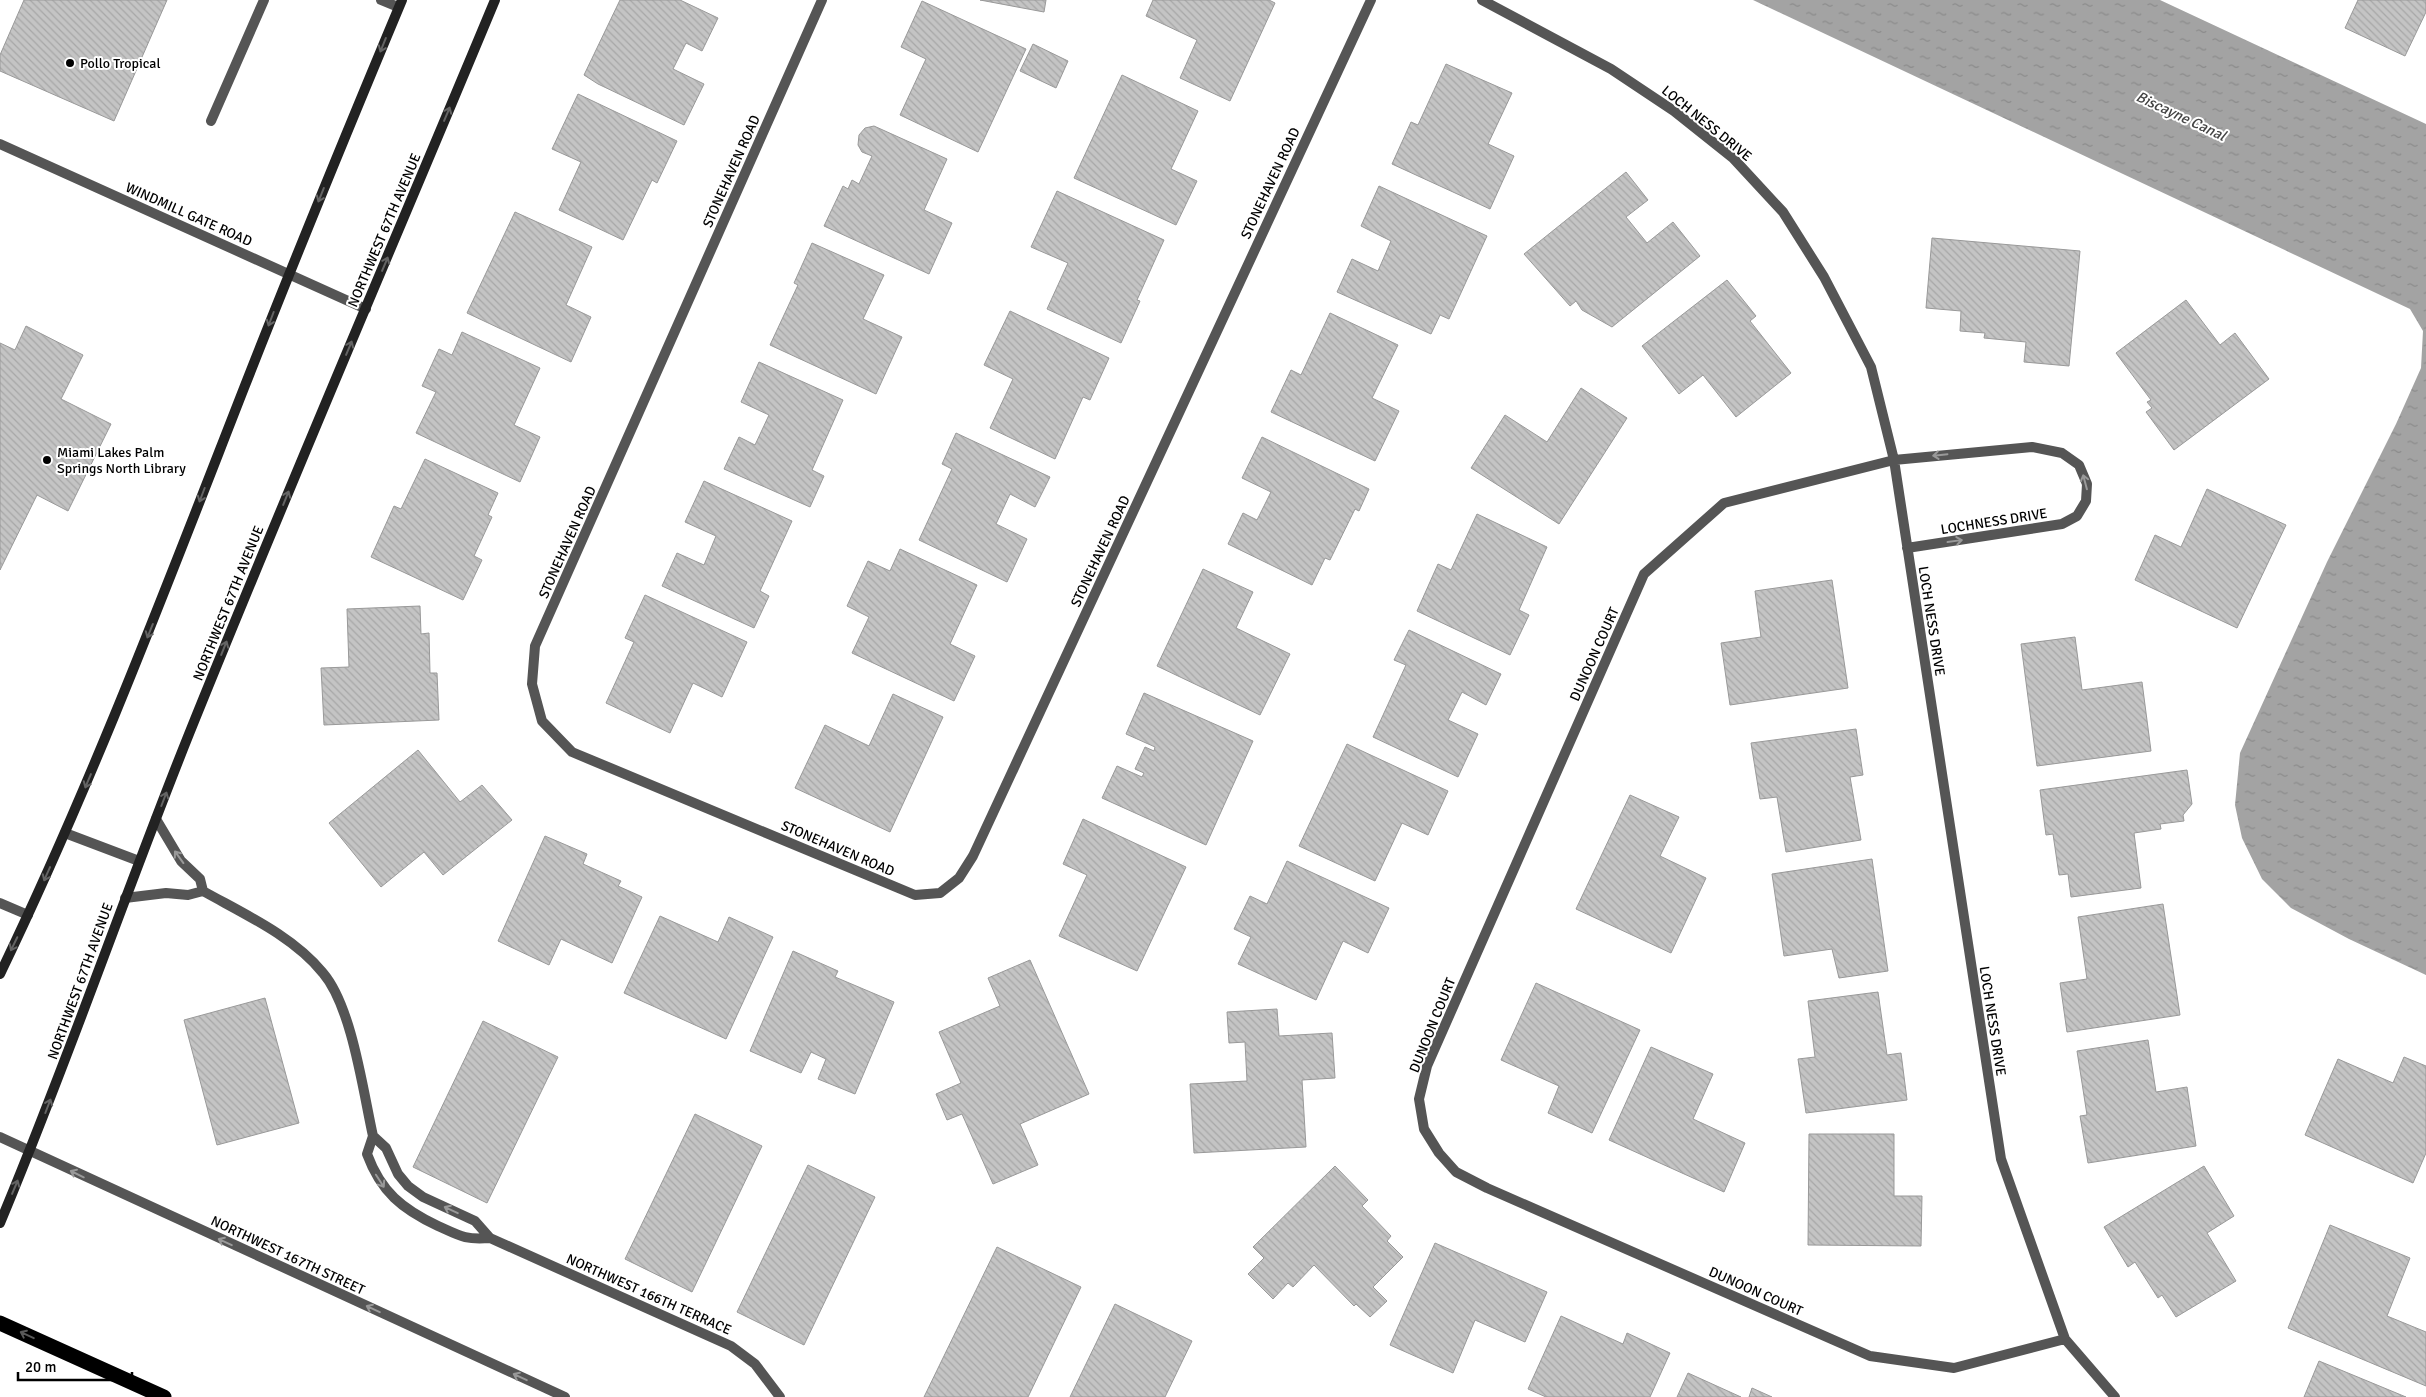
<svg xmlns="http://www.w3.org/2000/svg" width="2426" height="1397" font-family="Signika,sans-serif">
  <defs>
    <pattern id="water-ripples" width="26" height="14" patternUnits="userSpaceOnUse" patternTransform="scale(1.25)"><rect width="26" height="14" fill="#a3a3a3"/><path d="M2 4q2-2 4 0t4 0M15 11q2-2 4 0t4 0" fill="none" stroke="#8b8b8b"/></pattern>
    <pattern id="building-back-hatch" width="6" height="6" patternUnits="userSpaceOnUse" patternTransform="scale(1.25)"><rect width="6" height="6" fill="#c4c4c4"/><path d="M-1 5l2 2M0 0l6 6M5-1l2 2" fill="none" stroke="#a7a7a7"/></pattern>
  </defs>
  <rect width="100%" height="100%" fill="#fff"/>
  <path fill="url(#water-ripples)" d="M1753,0h407l266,124v851l-77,-36 -58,-31 -29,-29 -20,-41 -7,-33 5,-52 87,-191 69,-138 25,-56 2,-37 -13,-22z"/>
  <path fill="url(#building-back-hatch)" stroke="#999" d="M24,0h143l-53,121 -114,-50v-16z
    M620,0h60l38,18 -16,33 -16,-8 -13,26 31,15 -20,41 -86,-41 -14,-9z
    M980,0h66l-2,12z
    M1153,0h116l6,3 -45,98 -50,-23 17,-38 -51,-24z
    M2358,0h68v12l-21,44 -60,-28z
    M922,1l104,48 -48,103 -78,-37 26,-56 -25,-12z
    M1033,44l35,17 -12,27 -36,-17z
    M1446,64l66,29 -24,51 26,12 -24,53 -98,-45 19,-42 7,3z
    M1122,75l76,36 -27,58 26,12 -21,44 -102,-47z
    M578,94l99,47 -20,42 -5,-3 -29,60 -64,-30 22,-48 -29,-13z
    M874,126l73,33 -23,51 28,13 -23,51 -105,-48 19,-40 5,3 4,-9 7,4 13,-28 -10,-4 -4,-7 1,-10 6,-7z
    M1626,172l22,28 -22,17 21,26 26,-21 27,34 -88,71 -30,-17 -6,-9 -6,5 -46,-52z
    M1379,186l108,50 -38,83 -9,-4 -9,19 -94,-42 15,-33 26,12 13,-30 -30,-15z
    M1057,191l107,49 -27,60 3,1 -19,42 -74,-34 21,-46 -37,-16z
    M515,212l77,35 -26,58 25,12 -20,45 -104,-49z
    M1932,238l148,13 -11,115 -45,-4 2,-20 -42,-4 1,-5 -25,-2 1,-20 -35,-3z
    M812,243l72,32 -21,44 39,18 -26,57 -106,-49 28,-60 -4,-2z
    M1727,280l29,36 -6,5 41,52 -55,44 -33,-42 -24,19 -37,-48z
    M2186,300l34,45 15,-12 34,46 -95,71 -28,-38 6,-4 -5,-6 4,-2 -35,-47z
    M1010,311l99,47 -19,42 -7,-3 -28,62 -65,-31 23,-49 -29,-14z
    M1330,313l68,32 -26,53 27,13 -24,50 -104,-49 20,-42 10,5z
    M26,326l57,29 -22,44 50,25 -43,87 -31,-16 -37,75v-227l15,7z
    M462,332l78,36 -26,57 26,12 -20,45 -104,-49 20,-41 -14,-6 17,-37 13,6z
    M759,362l84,38 -31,70 12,6 -14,31 -86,-38 15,-32 16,8 14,-30 -28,-13z
    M1581,388l46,30 -68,106 -88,-56 34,-53 42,27z
    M956,433l94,44 -15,30 -25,-13 -14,30 31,15 -20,43 -88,-42 33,-71 -10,-5z
    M1262,437l107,52 -10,22 -4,-2 -25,51 -5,-2 -13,27 -84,-41 15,-31 14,7 14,-28 -29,-14z
    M425,459l73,34 -10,22 4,2 -18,39 8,4 -19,40 -92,-43 23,-51 7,3z
    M704,481l88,40 -32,70 9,5 -15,32 -92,-42 15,-33 27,12 12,-29 -31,-14z
    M2207,489l79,36 -49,103 -102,-48 20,-45 26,12z
    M1477,514l70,33 -28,63 10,5 -19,40 -93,-44 21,-47 13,6z
    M900,549l77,36 -27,59 25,12 -21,45 -102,-48 17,-36 -22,-11 21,-45 22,10z
    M1203,569l50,23 -17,36 54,26 -30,61 -103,-49z
    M1832,580l16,108 -118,17 -9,-62 40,-6 -6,-46z
    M645,595l102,47 -25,55 -29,-14 -23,50 -64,-30 28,-61 -9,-4z
    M420,606l1,28 8,-1 1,40h7l2,47 -115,5 -3,-57 28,-1 -2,-58z
    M1409,630l92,44 -15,31 -24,-13 -14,28 30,14 -20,43 -85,-40 33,-72 -12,-5z
    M2075,637l7,53 60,-8 9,69 -114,15 -16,-122z
    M1144,693l109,48 -47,104 -104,-47 15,-32 25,11 2,-4 -9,-4 10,-22 9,4 1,-4 -29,-13z
    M893,694l50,23 -53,115 -95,-44 30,-63 44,21z
    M1856,729l7,46 -13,2 11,63 -75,12 -9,-55 -17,2 -9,-56z
    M1347,744l101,47 -20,44 -26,-12 -27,58 -76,-35z
    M418,750l42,52 22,-17 30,35 -69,55 -19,-23 -43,35 -52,-64z
    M2187,770l5,34 -9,11 1,6 -24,3 1,5 -27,4 7,55 -70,9 -3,-23 -9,1 -6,-41 -7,1 -6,-45z
    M1630,795l49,22 -19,39 46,22 -35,75 -95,-44z
    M1083,819l103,48 -49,104 -78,-35 28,-61 -24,-11z
    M545,836l42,18 -4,10 38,17 -3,5 24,11 -30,66 -51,-24 -12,26 -51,-24z
    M1872,859l16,112 -49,7 -7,-29 -48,7 -12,-82z
    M1287,861l102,47 -21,45 -25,-12 -27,59 -78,-36 13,-27 -17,-8 16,-33 17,8z
    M2163,904l17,111 -113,17 -7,-49 27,-4 -9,-62z
    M660,916l58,26 11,-25 44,20 -47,102 -102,-46z
    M793,951l45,20 -3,6 59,25 -39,92 -37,-15 8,-20 -15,-7 -10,21 -51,-22z
    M1030,960l59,134 -69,30 18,41 -45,19 -31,-70 -15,6 -11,-26 25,-11 -22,-51 61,-26 -12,-28z
    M1536,983l104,47 -48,103 -44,-20 11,-27 -58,-26z
    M1878,992l9,63 14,-2 6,47 -101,13 -8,-54 17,-2 -7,-56z
    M265,998l34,125 -82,22 -33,-125z
    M1277,1009l2,27 53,-3 3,45 -33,2 4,67 -112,6 -4,-69 57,-3 -2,-39 -16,1 -2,-31z
    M483,1021l75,36 -71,146 -74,-36z
    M2148,1040l8,52 31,-5 9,59 -108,17 -8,-47 7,-1 -10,-64z
    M1651,1047l62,27 -20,45 52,24 -21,49 -115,-52z
    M2404,1057l22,9v87l-13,30 -108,-48 33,-76 55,24z
    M695,1114l67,32 -70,146 -67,-33z
    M1809,1134h85v62h28l-1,50 -113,-1z
    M808,1165l67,32 -71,148 -67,-33z
    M1335,1166l33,34 -6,6 29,30 -4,5 16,16 -30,30 14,14 -17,16 -14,-13 -2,2 -40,-41 -21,22 -5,-4 -15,16 -25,-25 16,-16 -11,-11z
    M2204,1166l30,50 -27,17 29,48 -60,36 -14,-22 -4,3 -23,-36 -7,5 -24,-40z
    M2330,1225l80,33 -23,58 39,16v54l-138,-58z
    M1435,1243l112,49 -22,50 -50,-22 -22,53 -63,-28z
    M997,1247l84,40 -53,110h-104z
    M1115,1304l77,37 -27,56h-95z
    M1561,1316l62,28 4,-11 43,20 -20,44h-104l-18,-8z
    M2319,1361l87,36h-102z
    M1688,1373l53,24h-64z
    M1752,1388l20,9h-23z"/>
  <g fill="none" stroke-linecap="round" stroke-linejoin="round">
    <path stroke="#555" stroke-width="10" d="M381,0l17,7
      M211,121l53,-121
      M0,903l28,12"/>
    <path stroke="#555" stroke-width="10" d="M822,0l-287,646 -3,38 10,37 30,31 343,143 25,-2 19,-15 14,-22 398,-856
      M1482,0l129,69 63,42 59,47 50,54 41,65 47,90 23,93 107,699 64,180 50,58
      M0,144l366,165
      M1907,548l155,-24 15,-8 9,-15 1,-17 -8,-19 -17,-12 -30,-6 -138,13 -170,43 -80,71 -217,492 -8,33 5,30 15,24 17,19 31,16 383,168 84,12 111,-29
      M156,819l25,42 19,18 3,12
      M65,833l74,28
      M125,898l41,-5 22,2 15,-4c41,23 90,45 120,82 29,34 40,118 50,163l-6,18c14,38 35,55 71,72 22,10 27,14 52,12
      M373,1136l13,12 12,26 10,12 15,11 52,24 15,17 241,108 24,18 25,33"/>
    <path stroke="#555" stroke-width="10" d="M0,1137l565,260"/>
    <path stroke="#222" stroke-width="10" d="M0,974c92,-191 167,-389 244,-586 51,-130 104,-259 158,-388
      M0,1223c68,-162 124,-327 189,-489 99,-246 204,-489 306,-734"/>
    <path stroke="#000" stroke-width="15" d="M0,1323l164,74"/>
  </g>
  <defs><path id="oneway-shaft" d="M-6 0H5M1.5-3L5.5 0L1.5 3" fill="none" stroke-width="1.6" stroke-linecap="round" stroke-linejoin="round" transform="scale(1.25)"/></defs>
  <g stroke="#646464">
    <use href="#oneway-shaft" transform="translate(383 45) rotate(112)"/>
    <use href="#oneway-shaft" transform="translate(447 114) rotate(-67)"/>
    <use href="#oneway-shaft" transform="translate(321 195) rotate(112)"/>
    <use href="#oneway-shaft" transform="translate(385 264) rotate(-67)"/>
    <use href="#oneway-shaft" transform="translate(271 319) rotate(111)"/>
    <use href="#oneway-shaft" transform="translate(349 348) rotate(-67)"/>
    <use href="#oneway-shaft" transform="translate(202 495) rotate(111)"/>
    <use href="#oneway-shaft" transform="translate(286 498) rotate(-68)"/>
    <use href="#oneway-shaft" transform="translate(150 631) rotate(112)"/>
    <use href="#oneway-shaft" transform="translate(224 648) rotate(-68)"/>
    <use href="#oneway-shaft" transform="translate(88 781) rotate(113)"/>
    <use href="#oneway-shaft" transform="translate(164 799) rotate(-69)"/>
    <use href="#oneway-shaft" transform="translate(47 874) rotate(114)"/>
    <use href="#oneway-shaft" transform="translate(14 944) rotate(116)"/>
    <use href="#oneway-shaft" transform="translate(48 1106) rotate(-69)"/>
    <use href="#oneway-shaft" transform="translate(15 1187) rotate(-67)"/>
  </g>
  <g stroke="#999">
    <use href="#oneway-shaft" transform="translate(1940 455) rotate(174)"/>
    <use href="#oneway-shaft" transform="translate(2085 482) rotate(-105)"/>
    <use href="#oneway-shaft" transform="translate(1955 541) rotate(-8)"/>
    <use href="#oneway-shaft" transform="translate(179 857) rotate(-126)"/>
    <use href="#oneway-shaft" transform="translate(77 1174) rotate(-154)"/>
    <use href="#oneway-shaft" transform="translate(380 1181) rotate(57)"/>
    <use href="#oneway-shaft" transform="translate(451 1210) rotate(-155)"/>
    <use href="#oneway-shaft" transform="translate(225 1242) rotate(-155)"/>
    <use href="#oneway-shaft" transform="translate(373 1309) rotate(-155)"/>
    <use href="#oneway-shaft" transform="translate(520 1377) rotate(-155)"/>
  </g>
  <use stroke="#595959" href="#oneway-shaft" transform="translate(27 1335) rotate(-155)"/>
  <g fill="#000" stroke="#fff" stroke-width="2">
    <circle cx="70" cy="63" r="5"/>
    <circle cx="47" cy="460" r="5"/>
  </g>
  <g text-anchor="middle" stroke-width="4" stroke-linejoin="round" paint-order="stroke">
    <g font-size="14" fill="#000" stroke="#fff" text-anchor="start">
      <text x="80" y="68">Pollo Tropical</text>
      <text x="57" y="457">Miami Lakes Palm<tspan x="57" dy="16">Springs North Library</tspan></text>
    </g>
    <g font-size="14" fill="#000" stroke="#fff">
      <text transform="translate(1707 123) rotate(39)" y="5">LOCH NESS DRIVE</text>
      <text transform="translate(731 171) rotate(-66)" y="5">STONEHAVEN ROAD</text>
      <text transform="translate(1270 183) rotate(-65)" y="5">STONEHAVEN ROAD</text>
      <text transform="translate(189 214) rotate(24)" y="5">WINDMILL GATE ROAD</text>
      <text transform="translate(384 230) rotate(-67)" y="5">NORTHWEST 67TH AVENUE</text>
      <text transform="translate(1994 521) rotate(-9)" y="5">LOCHNESS DRIVE</text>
      <text transform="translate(567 542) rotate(-66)" y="5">STONEHAVEN ROAD</text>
      <text transform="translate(1100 551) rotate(-65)" y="5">STONEHAVEN ROAD</text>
      <text transform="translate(228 603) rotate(-68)" y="5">NORTHWEST 67TH AVENUE</text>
      <text transform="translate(1932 621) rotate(81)" y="5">LOCH NESS DRIVE</text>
      <text transform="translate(1594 654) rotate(-66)" y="5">DUNOON COURT</text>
      <text transform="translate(838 848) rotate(23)" y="5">STONEHAVEN ROAD</text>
      <text transform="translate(80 981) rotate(-70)" y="5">NORTHWEST 67TH AVENUE</text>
      <text transform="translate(1993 1021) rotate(81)" y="5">LOCH NESS DRIVE</text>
      <text transform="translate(1432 1025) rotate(-68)" y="5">DUNOON COURT</text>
      <text transform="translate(288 1255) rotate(25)" y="5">NORTHWEST 167TH STREET</text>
      <text transform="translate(1756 1291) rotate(24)" y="5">DUNOON COURT</text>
      <text transform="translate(649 1294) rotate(24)" y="5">NORTHWEST 166TH TERRACE</text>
    </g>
    <g font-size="15" font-style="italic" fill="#444" stroke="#fff">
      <text transform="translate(2181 116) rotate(25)" y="5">Biscayne Canal</text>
    </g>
  </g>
  <path d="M18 1372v8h114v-8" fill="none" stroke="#000000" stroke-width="2.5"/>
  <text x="25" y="1372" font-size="15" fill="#000000" stroke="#ffffff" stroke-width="4" paint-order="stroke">20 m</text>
</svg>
